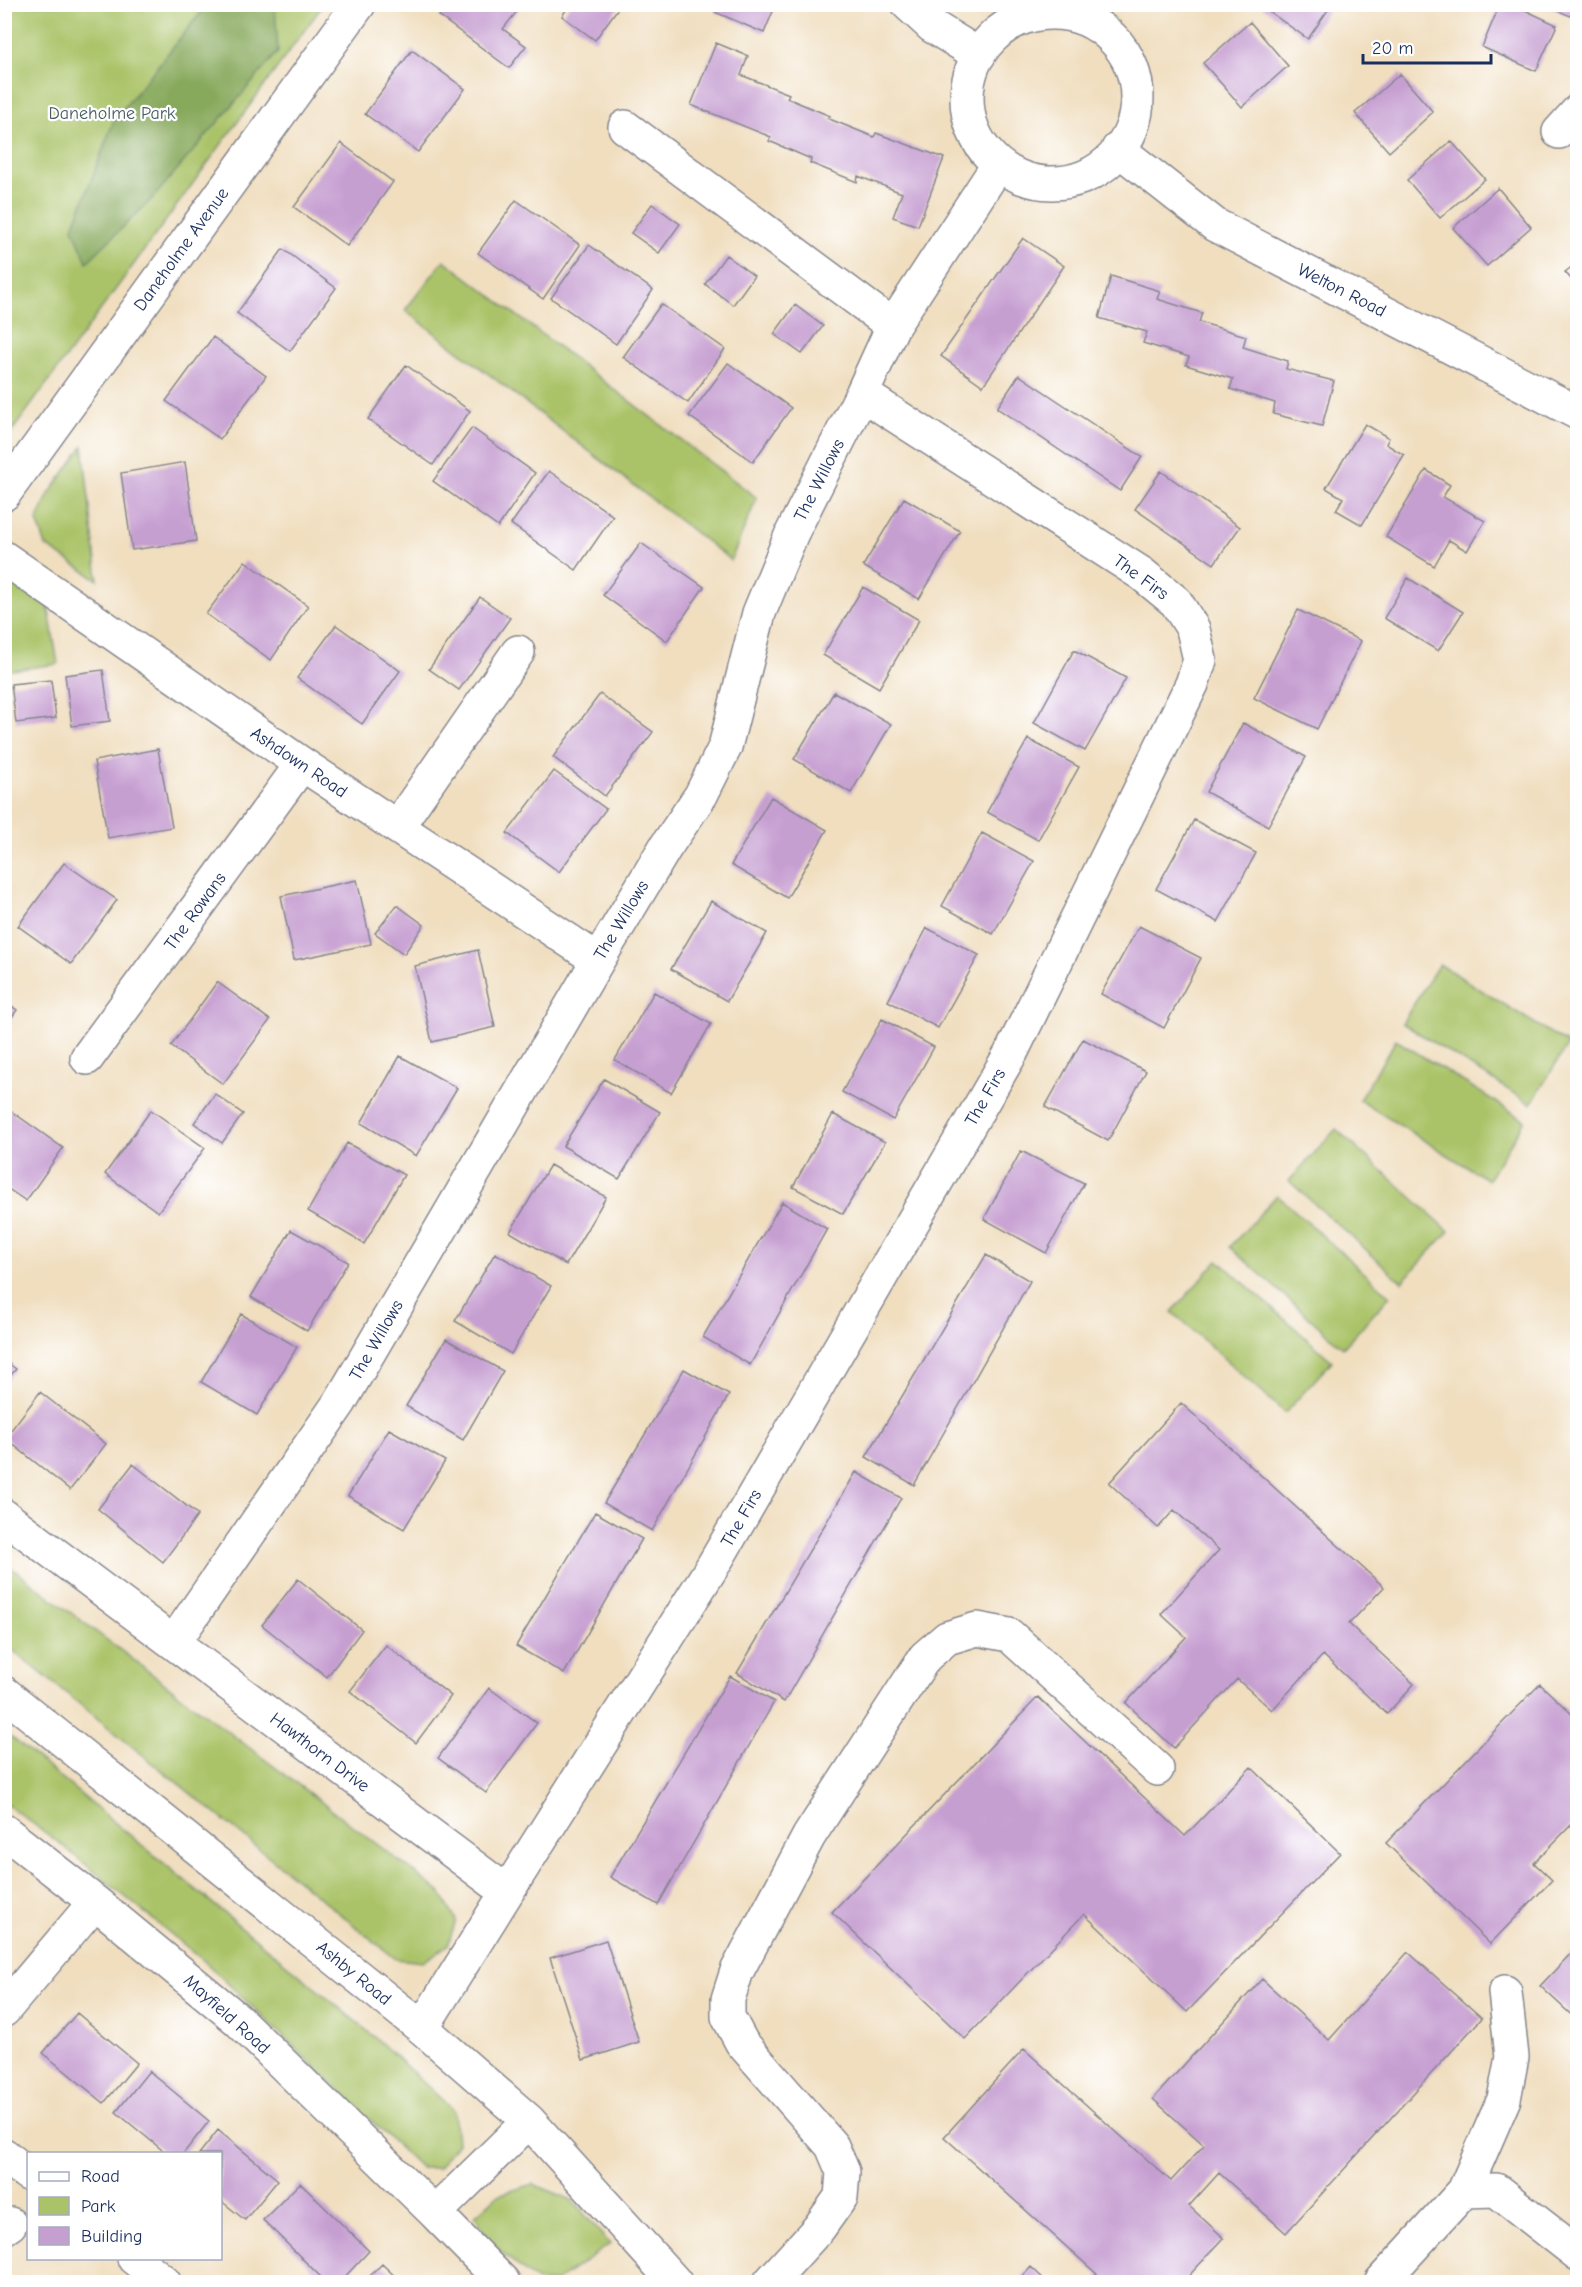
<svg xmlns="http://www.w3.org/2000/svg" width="1582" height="2287" font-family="'Comic Neue',sans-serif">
  <rect width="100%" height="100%" fill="#fff"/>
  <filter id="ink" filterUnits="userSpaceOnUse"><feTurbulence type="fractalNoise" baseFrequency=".0167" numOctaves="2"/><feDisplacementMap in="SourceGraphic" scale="12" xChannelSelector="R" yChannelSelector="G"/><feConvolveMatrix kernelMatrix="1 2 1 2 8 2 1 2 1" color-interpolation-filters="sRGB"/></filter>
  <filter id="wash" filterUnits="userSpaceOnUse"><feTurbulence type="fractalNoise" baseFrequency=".008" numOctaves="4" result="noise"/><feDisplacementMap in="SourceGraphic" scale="24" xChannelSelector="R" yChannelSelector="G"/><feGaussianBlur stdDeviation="1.35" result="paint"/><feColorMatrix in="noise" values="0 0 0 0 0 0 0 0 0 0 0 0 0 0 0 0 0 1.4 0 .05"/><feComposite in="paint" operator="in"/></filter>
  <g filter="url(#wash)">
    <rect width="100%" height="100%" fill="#f0debf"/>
    <path fill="#aac368" stroke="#627963" stroke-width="1.5" d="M5,5h318l-318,436z
      M444,260l313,238 -26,62 -326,-250z
      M83,446l15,134 -52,-34 -9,-25 12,-27z
      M11,583l37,22 10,59 -53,7 -1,-86z
      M1439,964l129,80 -37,60 -129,-81z
      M1396,1040l129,80 -37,60 -129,-80z
      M1336,1129l113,102 -47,51 -113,-101z
      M1277,1195l113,101 -47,52 -113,-101z
      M1218,1260l114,101 -47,52 -113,-101z
      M4,1562l436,330 16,28 -8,25 -25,17 -27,-3 -391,-315z
      M5,1732l372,307 77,72 3,32 -19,25h-17l-217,-207 -146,-119 -53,-39z
      M533,2184l39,16 38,44 -55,38h-17l-47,-38 -16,-28 23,-21z"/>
    <path fill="#87a95c" stroke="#516c5d" stroke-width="1.5" d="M207,5l68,1 3,46 -126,147 -65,63 -14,-34 41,-108z"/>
    <g id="blocks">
      <path fill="#c69fd1" d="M448,4h62l8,6 -15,19 23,17 -17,22 -70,-52z
        M570,4h51l-26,36 -33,-24z
        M718,4h58l-12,29 -49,-21z
        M1263,4h69l-24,35 -47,-33z
        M1500,4h12l45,21 -21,46 -54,-24z
        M1546,4h32v15l-32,-13z
        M1250,22l38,44 -46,41 -39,-44z
        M716,43l32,13 -7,19 48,19 -2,4 43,18 -3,2 47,19 2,-4 68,25 -26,68 -25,-9 9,-24 -44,-17 -1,6 -47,-19 1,-4 -42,-18 2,-4 -80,-32z
        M412,50l53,39 -47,63 -53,-38z
        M1400,74l33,38 -44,40 -34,-39z
        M1451,141l34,38 -45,39 -33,-38z
        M341,143l52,39 -46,64 -53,-39z
        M1498,188l33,39 -44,39 -34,-38z
        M516,200l64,45 -37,54 -65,-46z
        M652,204l28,20 -21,29 -28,-20z
        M1023,238l41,28 -81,120 -42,-30z
        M589,245l64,45 -37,54 -65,-46z
        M283,249l53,39 -46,63 -53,-38z
        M726,255l28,21 -21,29 -28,-21z
        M1578,262v25l-13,-15z
        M1111,276l49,15 -3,8 45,14 -3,9 47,14 -3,11 45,14 -2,8 48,12 -12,45 -49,-12 2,-11 -45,-14 3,-10 -47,-14 3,-8 -46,-14 4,-11 -48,-14z
        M661,304l64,45 -37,54 -65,-46z
        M795,305l28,21 -21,28 -28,-20z
        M213,337l53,39 -46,63 -54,-38z
        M728,363l63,45 -38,54 -64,-46z
        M406,365l64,46 -37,54 -65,-46z
        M1019,375l123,82 -22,34 -123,-83z
        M1365,424l24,14 -3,6 18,11 -42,70 -26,-15 7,-12 -17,-10z
        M472,428l63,45 -37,54 -65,-46z
        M185,462l11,79 -64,9 -11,-77z
        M1426,470l24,15 -7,12 42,24 -18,30 -18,-11 -15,26 -48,-29z
        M549,471l64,45 -37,54 -65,-46z
        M1161,471l79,56 -26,37 -79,-55z
        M904,498l56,33 -41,68 -56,-33z
        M641,543l63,44 -37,54 -64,-46z
        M245,561l63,45 -37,54 -65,-46z
        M1408,578l55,34 -25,39 -54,-33z
        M863,587l56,33 -40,68 -56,-33z
        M480,597l30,21 -51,72 -30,-21z
        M1298,610l63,31 -44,88 -63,-31z
        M336,625l64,46 -38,53 -65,-46z
        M1074,650l52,28 -41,73 -51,-28z
        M103,670l7,51 -38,5 -7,-51z
        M51,680l5,38 -40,5 -5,-39z
        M834,692l57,32 -40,69 -57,-34z
        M600,694l53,38 -48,64 -52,-39z
        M1243,723l63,34 -38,69 -62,-34z
        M1028,739l51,28 -41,73 -51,-28z
        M158,749l14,78 -64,11 -14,-77z
        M554,771l52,38 -47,63 -52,-39z
        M771,797l56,33 -40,68 -56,-33z
        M1194,820l62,33 -38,69 -62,-33z
        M982,833l52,28 -41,73 -51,-28z
        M64,863l53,37 -46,64 -53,-38z
        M357,880l14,64 -77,16 -13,-64z
        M711,901l56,32 -40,68 -56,-32z
        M397,905l27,20 -20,29 -29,-21z
        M1139,926l62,32 -37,70 -63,-34z
        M927,928l52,27 -41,73 -50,-27z
        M478,950l17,77 -63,15 -17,-76z
        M217,982l53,38 -47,64 -52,-38z
        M654,992l57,32 -40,69 -56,-33z
        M4,1001l13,9 -13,18z
        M882,1019l52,28 -41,73 -51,-28z
        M1083,1039l63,32 -38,70 -63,-34z
        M400,1056l57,32 -41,68 -55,-33z
        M604,1079l56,33 -41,67 -56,-33z
        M215,1094l28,20 -21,29 -28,-20z
        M4,1106l59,42 -37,53 -22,-15z
        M151,1110l54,38 -47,64 -53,-38z
        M833,1114l52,28 -42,72 -50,-27z
        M347,1143l57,32 -40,69 -56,-33z
        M1021,1151l63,32 -38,70 -62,-34z
        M550,1165l56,32 -40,68 -56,-33z
        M782,1202l45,27 -77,136 -47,-28z
        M291,1230l57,32 -41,69 -56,-34z
        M495,1253l56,33 -40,68 -56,-33z
        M986,1255l44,26 -116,204 -48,-28z
        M241,1314l56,33 -40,68 -56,-33z
        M446,1339l57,32 -40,69 -57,-34z
        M4,1360l12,9 -12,14z
        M684,1369l45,26 -77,136 -48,-28z
        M40,1392l66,52 -36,46 -65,-52z
        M1181,1403l203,184 -35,37 65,60 -27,30 -64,-59 -51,55 -35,-31 -63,69 -48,-45 60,-66 -25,-23 58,-64 -45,-40 -16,18 -49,-45z
        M389,1429l56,32 -41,68 -56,-33z
        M133,1464l65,51 -35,47 -65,-53z
        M856,1472l45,26 -117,204 -47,-29z
        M595,1512l47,27 -78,135 -48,-28z
        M298,1579l64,51 -35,47 -65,-52z
        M386,1645l65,51 -35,47 -66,-52z
        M730,1676l44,26 -116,203 -48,-28z
        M1540,1684l38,36v98l-44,45 18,17 -62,64 -104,-101z
        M489,1688l48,35 -51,70 -48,-35z
        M1038,1697l147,139 66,-69 89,86 -153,159 -103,-98 -119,125 -133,-127z
        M606,1940l33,102 -56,18 -33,-102z
        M1578,1946v75l-38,-35z
        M1408,1952l74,66 -196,215 -67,-60 -30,33 35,32 -41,44h-90l6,-6 -155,-139 80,-88 147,132 33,-36 -51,-46 109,-120 67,61z
        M77,2013l60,50 -33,40 -61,-50z
        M149,2071l60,50 -26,33h-16l-51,-42z
        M218,2130l60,50 -33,40 -25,-20v-46h-21z
        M300,2183l69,68 -29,31h-14l-63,-62z
        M382,2264l19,18h-37z
        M1031,2267l16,15h-30z"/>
    </g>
  </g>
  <g filter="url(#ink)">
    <use href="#blocks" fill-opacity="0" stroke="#86868e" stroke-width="1.5"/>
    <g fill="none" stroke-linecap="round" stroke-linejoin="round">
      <g stroke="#86868e" stroke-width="36">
        <path id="minor" d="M908,4l24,22 47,29
          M967 98a85 85 0 1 1 170 0a85 85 0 1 1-170 0Z
          M625,127l268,199
          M1559,132l19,-21
          M1118,149l97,76 363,188
          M4,494l355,-490
          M4,558l298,206 296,196
          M397,827l121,-175
          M87,1058l215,-294
          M4,1516l503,376 -85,136
          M174,1642l166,-240 258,-442 67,-112 36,-53 24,-48 34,-134 33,-80 70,-139 31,-68 105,-161
          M4,1693l418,335 107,93 146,161
          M4,1831l91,71 142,117 198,194 94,-92
          M507,1892l207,-328 297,-511 181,-369 8,-24 -7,-31 -17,-27 -34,-28 -280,-180
          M4,2010l91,-108
          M4,2155l24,19
          M1464,2191l40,-92 8,-42 -7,-65
          M435,2213l68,69
          M4,2228l6,-4
          M134,2258l30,24
          M770,2282l49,-54 22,-31 2,-25 -11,-26 -90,-103 -14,-26v-18l9,-28 72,-135 116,-179 22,-19 30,-9 32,6 148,134
          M1381,2282l83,-91 32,-1 82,64"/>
      </g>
      <use href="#minor" stroke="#fff" stroke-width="33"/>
    </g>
  </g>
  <g text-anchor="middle" stroke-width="4.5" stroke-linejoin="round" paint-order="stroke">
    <g font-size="18" fill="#465b61" stroke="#fff">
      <text x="112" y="119">Daneholme Park</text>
    </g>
    <g font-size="18" fill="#1b2f5e" stroke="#fff">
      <text transform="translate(181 249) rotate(-54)" y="6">Daneholme Avenue</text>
      <text transform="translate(1342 290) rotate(27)" y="6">Welton Road</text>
      <text transform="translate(819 480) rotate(-63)" y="6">The Willows</text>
      <text transform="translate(1141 577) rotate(36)" y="6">The Firs</text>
      <text transform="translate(299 762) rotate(34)" y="6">Ashdown Road</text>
      <text transform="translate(195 911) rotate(-54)" y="6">The Rowans</text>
      <text transform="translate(621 920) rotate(-59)" y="6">The Willows</text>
      <text transform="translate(985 1097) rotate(-60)" y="6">The Firs</text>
      <text transform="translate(376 1340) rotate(-60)" y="6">The Willows</text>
      <text transform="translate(741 1518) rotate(-60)" y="6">The Firs</text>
      <text transform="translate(320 1752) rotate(37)" y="6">Hawthorn Drive</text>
      <text transform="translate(354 1973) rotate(39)" y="6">Ashby Road</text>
      <text transform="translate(227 2014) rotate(42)" y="6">Mayfield Road</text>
    </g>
  </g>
  <rect width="1582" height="2287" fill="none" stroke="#fff" stroke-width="24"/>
  <rect x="27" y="2152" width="195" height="108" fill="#ffffff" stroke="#a4acbf" stroke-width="1.5"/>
  <rect x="39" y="2172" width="30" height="9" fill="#ffffff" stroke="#a4acbf" stroke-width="1.5"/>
  <text x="81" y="2182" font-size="18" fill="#1b2f5e">Road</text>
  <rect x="39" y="2197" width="30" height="18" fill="#aac368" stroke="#a4acbf" stroke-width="1.5"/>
  <text x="81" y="2212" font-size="18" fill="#1b2f5e">Park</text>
  <rect x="39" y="2227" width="30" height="18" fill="#c69fd1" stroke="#a4acbf" stroke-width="1.5"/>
  <text x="81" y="2242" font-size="18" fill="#1b2f5e">Building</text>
  <path d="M1363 54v9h128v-9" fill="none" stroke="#1b2f5e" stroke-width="3"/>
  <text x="1372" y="54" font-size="18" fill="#1b2f5e" stroke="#ffffff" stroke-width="4.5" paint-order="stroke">20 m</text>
</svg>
